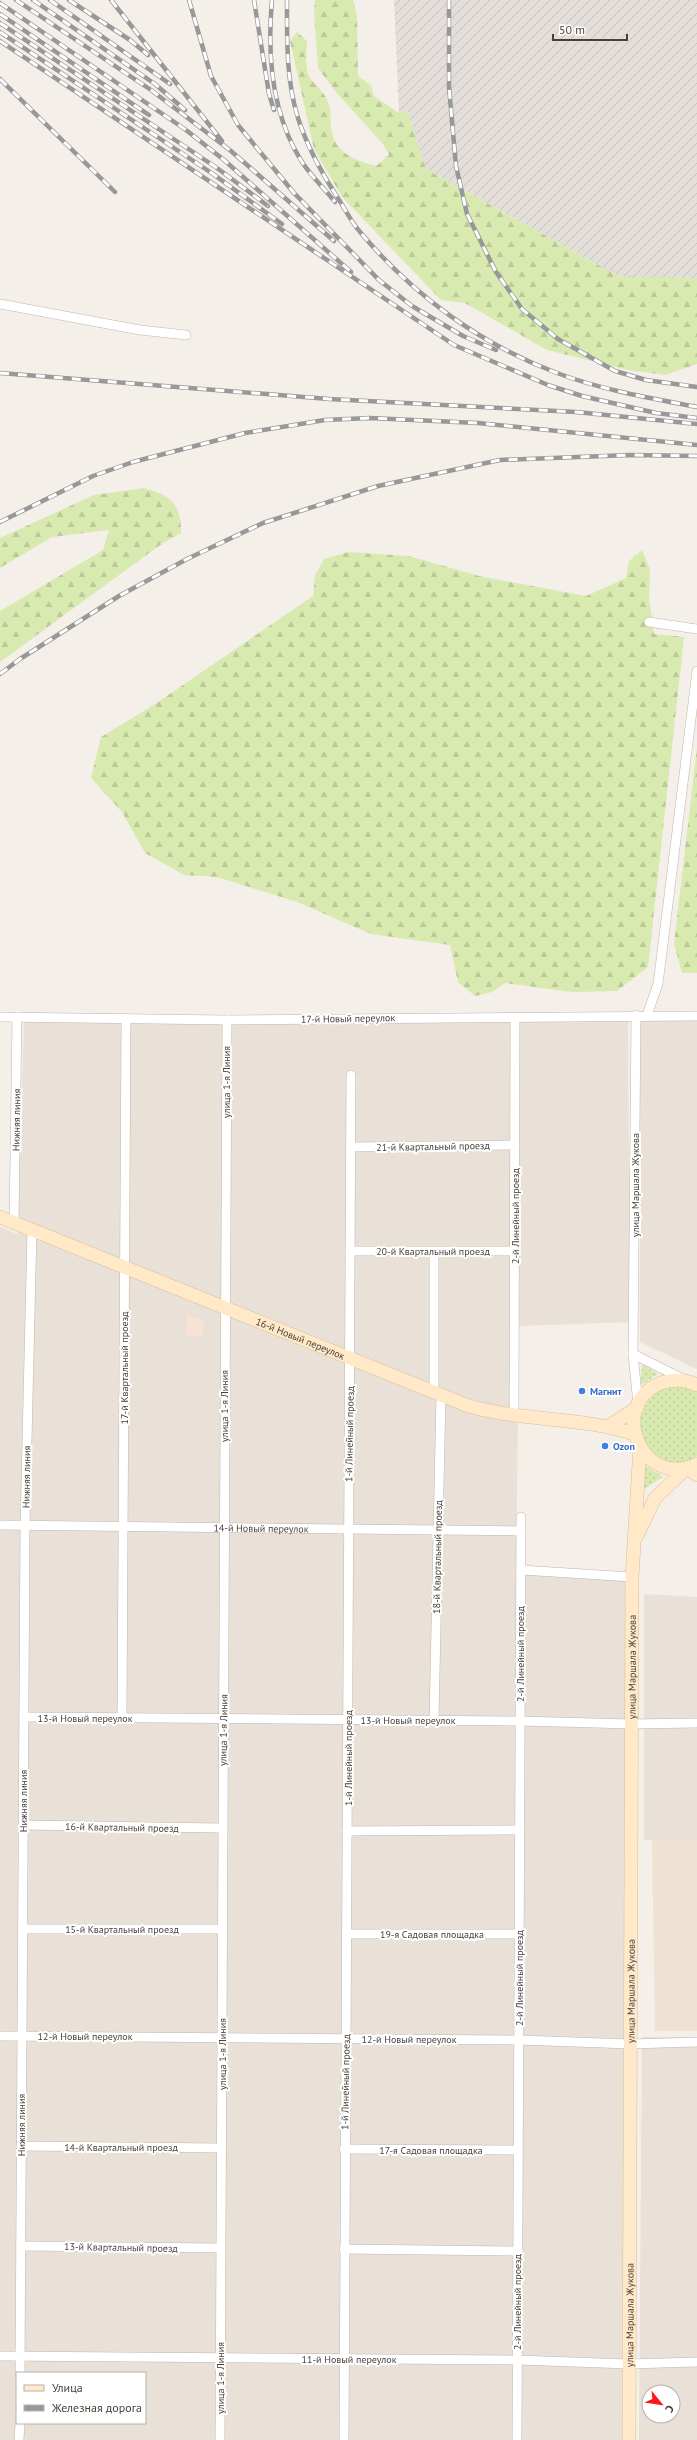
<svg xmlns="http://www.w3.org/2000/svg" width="697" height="2440" font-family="'PT Sans',sans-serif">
  <defs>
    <pattern id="industrial-furrows" width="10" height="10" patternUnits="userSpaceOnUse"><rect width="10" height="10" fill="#e4deda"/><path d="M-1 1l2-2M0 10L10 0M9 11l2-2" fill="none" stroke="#c5c0bc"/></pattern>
    <pattern id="grass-dots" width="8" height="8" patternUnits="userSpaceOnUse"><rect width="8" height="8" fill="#d9eab1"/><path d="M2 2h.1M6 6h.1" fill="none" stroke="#bcca99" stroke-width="1.8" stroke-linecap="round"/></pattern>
    <pattern id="forest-firs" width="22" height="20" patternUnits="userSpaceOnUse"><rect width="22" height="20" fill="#d9eab1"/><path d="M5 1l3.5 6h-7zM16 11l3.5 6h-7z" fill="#bcca99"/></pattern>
  </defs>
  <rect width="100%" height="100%" fill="#f5efe9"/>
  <path fill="#e9e0d7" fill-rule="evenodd" d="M628,1017l2,305 -111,4 -3,248 111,6 -5,860h-622v-1213l17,7 7,-212zM17,2373h128v50h-128z
    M640,1019h57v350l-57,-27z
    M644,1594l53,3v243h-53z
    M642,2037h55v403h-58zM649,2392h24v24h-24z"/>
  <path fill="#f7e2d4" d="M187,1315l17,6 -1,16 -17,-2z"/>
  <path fill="url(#industrial-furrows)" d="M394,0h303v279l-79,-3 -192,-107 -18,-57 -9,1z"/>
  <path fill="#eee2d2" d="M652,1838h45v193h-42z"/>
  <path fill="url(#grass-dots)" d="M642,1364l16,10 -17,11z
    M671,1386h14l12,5v65c-44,29 -88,-47 -26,-70z
    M642,1463l21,14 -22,14z"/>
  <path fill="url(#forest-firs)" d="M315,0h38l4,15 1,61 13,9 3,11 25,17 9,-1 18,57 192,107 79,2v86l-32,11 -37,-5 -81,-20 -82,-47 -24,-3 -99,-103 -28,-48 -24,-108 7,-9 10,9c0,11 -3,27 3,37 5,8 14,13 17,22 6,13 2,20 5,33 4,21 26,28 44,33l13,-11 -6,-11 -47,-52 -18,-24 -4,-55z
    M143,488c27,6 39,17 38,45l-18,10 -163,119v-51l103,-61 6,-20 -57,7 -52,31v-30l94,-43z
    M642,550l8,19 -1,29 5,36 30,3 -36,330 -31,24 -45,1 -67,-9 -13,9 -17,4 -17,-14 -8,-37 -79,-11 -74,-32 -80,-25 -33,-2 -39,-22 -23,-41 -31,-34 10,-41 54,-33 158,-108 2,-21 9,-16 24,-7 61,4 70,20 107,20 40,-18 3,-17z
    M697,747v226h-15l-8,-29z"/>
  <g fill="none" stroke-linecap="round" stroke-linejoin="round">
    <g stroke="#c1b5ab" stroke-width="10">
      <g id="street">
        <path d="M0,304l140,26 46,5"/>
        <path d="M649,622l48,7"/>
        <path d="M636,1015l-3,339 5,50"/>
        <path d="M647,1015l11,-31 39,-313"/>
        <path d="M0,1017l227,3 470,-4"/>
        <path d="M351,1147l164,-2"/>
        <path d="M14,1223l3,-206"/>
        <path d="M350,1251h165"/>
        <path d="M633,1354l50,25"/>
        <path d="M434,1392v-140"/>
        <path d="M514,1416l1,-399"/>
        <path id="s1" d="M0,1525l521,6"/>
        <path d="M521,1570l111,7"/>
        <path d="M24,1717l496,4 111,3 66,-1"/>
        <path d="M122,1718l4,-700"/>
        <path d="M434,1720l7,-325"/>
        <path d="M23,1825l198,3"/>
        <path d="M347,1831l173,-1"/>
        <path d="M23,1929h199"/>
        <path d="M346,1934h173"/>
        <path d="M0,2036l519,4 111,4 67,-2"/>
        <path d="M21,2146l200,2"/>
        <path d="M344,2149l174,1"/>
        <path d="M21,2246l200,2"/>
        <path d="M344,2249l174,2"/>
        <path d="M0,2356l517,4 112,4 68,-2"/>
        <path d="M20,2373l5,-848 7,-295"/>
        <path d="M19,2440l1,-17"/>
        <path d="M220,2440l7,-1420"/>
        <path d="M344,2440l7,-1365"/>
        <path d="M517,2440l4,-923"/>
      </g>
    </g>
    <g stroke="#d9be9a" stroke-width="14">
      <g id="secondary">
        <path id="s2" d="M0,1217l466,188c55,17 114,11 168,29"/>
        <path d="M697,1385c-10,-5 -22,-6 -33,-3 -58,19 -24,109 33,82"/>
        <path d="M609,1426l28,-18"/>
        <path d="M637,1536l18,-38 32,-30 10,7"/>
        <path id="s3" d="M629,2440l3,-863 8,-129"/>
      </g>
    </g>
    <use href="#street" stroke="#fff" stroke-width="9"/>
    <use href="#secondary" stroke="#ffe9c9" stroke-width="13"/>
    <g stroke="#989898" stroke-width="4.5">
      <path id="rail" d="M16,0l135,90 80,61 103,90
        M33,0l122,84 30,26
        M50,0l120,84
        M69,0l61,40 18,15
        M111,0l111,141
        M189,0l22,76 27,49 56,68 85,87 33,26 51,30 33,14
        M254,0l15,94 5,16
        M272,0c-5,55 0,115 30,162 9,14 23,27 33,40
        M287,0c0,39 -1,80 11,118 9,28 22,52 38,77 8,12 15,27 25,38 52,62 119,111 196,140 45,17 93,25 140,34
        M449,0v87l7,79 11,48 29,58 26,37 36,30 57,32 31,9 51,7
        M0,3l186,127 38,30 127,112
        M0,14l149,101
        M0,23l217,145 51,38
        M0,32l213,142 69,50
        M0,41l454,304 94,40 34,11 74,17 41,5
        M0,79l115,113
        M0,373l329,26 247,13 121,12
        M0,522l93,-46 40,-14 112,-29 80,-13 45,-2 108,5 219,22
        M0,674l20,-15 99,-63 68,-37 76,-36 115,-37 122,-26 130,-5 67,1"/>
    </g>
    <use href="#rail" stroke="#fff" stroke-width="3" stroke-dasharray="9" stroke-linecap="butt"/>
  </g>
  <g fill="#3f7fe0" stroke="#fff" stroke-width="1.5">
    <circle cx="582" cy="1391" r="4"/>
    <circle cx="605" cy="1446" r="4"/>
  </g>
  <g text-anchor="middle" stroke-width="4" stroke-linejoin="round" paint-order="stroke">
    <g font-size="10" fill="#493f37" stroke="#fff">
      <text transform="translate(348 1018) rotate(-1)" y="4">17-й Новый переулок</text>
      <text transform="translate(226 1082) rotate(-90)" y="4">улица 1-я Линия</text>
      <text transform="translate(16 1120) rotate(-89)" y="4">Нижняя линия</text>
      <text transform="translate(433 1146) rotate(-1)" y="4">21-й Квартальный проезд</text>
      <text transform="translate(635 1185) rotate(-90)" y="4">улица Маршала Жукова</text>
      <text transform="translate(515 1216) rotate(-90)" y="4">2-й Линейный проезд</text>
      <text x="433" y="1255">20-й Квартальный проезд</text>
      <text dy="4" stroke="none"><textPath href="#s2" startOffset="324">16-й Новый переулок</textPath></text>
      <text transform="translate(124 1368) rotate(-90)" y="4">17-й Квартальный проезд</text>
      <text transform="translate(224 1406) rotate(-90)" y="4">улица 1-я Линия</text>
      <text transform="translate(349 1434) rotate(-89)" y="4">1-й Линейный проезд</text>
      <text transform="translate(26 1477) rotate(-89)" y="4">Нижняя линия</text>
      <text dy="4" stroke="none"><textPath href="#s1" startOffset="261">14-й Новый переулок</textPath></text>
      <text transform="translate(437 1557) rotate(-89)" y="4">18-й Квартальный проезд</text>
      <text transform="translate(520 1654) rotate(-90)" y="4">2-й Линейный проезд</text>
      <text dy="4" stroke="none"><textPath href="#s3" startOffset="773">улица Маршала Жукова</textPath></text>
      <text x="85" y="1722">13-й Новый переулок</text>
      <text x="408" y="1724">13-й Новый переулок</text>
      <text transform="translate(223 1730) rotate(-89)" y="4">улица 1-я Линия</text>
      <text transform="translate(348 1758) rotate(-90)" y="4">1-й Линейный проезд</text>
      <text transform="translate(23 1801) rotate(-90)" y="4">Нижняя линия</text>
      <text transform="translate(122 1827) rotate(1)" y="4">16-й Квартальный проезд</text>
      <text x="122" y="1933">15-й Квартальный проезд</text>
      <text x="432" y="1938">19-я Садовая площадка</text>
      <text transform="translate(519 1978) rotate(-90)" y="4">2-й Линейный проезд</text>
      <text dy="4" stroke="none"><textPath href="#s3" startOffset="449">улица Маршала Жукова</textPath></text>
      <text x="85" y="2040">12-й Новый переулок</text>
      <text x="409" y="2043">12-й Новый переулок</text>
      <text transform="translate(222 2054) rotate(-90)" y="4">улица 1-я Линия</text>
      <text transform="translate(345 2082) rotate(-89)" y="4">1-й Линейный проезд</text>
      <text transform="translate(21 2125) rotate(-90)" y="4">Нижняя линия</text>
      <text x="121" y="2151">14-й Квартальный проезд</text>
      <text x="431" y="2154">17-я Садовая площадка</text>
      <text transform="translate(121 2247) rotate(1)" y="4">13-й Квартальный проезд</text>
      <text transform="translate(517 2302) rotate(-90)" y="4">2-й Линейный проезд</text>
      <text dy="4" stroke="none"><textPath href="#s3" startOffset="125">улица Маршала Жукова</textPath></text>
      <text x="349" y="2363">11-й Новый переулок</text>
      <text transform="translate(220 2378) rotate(-90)" y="4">улица 1-я Линия</text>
    </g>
    <g font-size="10" font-weight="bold" fill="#366cbe" stroke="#fff" text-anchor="start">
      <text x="590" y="1395">Магнит</text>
      <text x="613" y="1450">Ozon</text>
    </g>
  </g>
  <rect x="16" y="2372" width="130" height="52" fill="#ffffff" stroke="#b6b2af"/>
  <rect x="24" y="2385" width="20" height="6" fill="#ffe9c9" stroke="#b6b2af"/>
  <text x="52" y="2392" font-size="12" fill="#493f37">Улица</text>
  <rect x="24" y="2405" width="20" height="6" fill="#989898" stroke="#b6b2af"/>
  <text x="52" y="2412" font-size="12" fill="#493f37">Железная дорога</text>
  <g transform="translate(661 2404) rotate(120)"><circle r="19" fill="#ffffff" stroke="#b6b2af"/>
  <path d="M0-3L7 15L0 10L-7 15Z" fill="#ff1618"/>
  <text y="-6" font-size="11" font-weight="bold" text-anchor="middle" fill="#493f37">С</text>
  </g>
  <path d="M553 34v6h74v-6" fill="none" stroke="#493f37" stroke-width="2"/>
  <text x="559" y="34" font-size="12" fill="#493f37" stroke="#ffffff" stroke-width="3" paint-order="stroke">50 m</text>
</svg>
